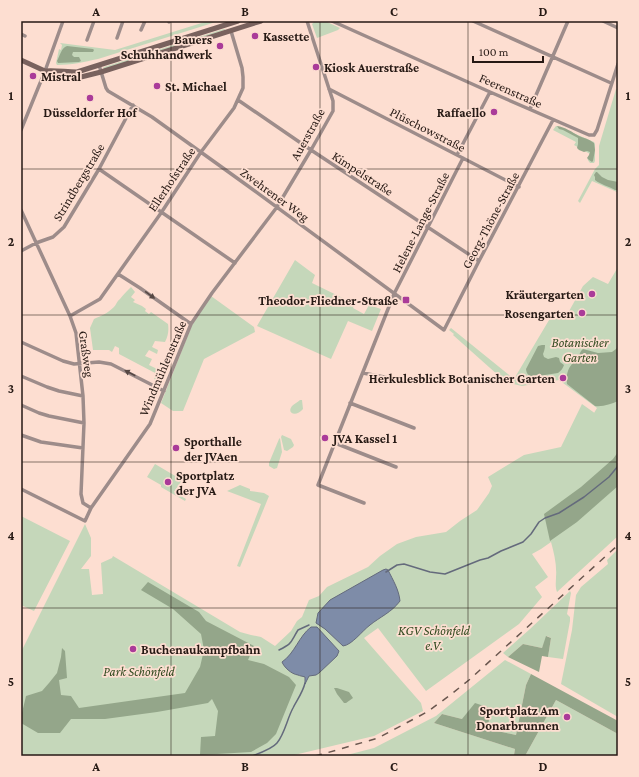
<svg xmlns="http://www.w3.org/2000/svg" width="639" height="777" font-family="'Crimson Pro',serif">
  <rect width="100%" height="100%" fill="#fdded1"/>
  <path fill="#c5d7ba" d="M208,21h11l-121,38c-14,3 -27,6 -41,6l-1,-2 3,-14 2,1 1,-5 -2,-2 55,7z
    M315,21h10l15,7 -2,2 -21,8 -5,-14z
    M224,29h1v1l-121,39 -1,-1 1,-1z
    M616,89l2,1v99l-1,3 -25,-11 -12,22 -2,-2 17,-32 4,-4v-19z
    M556,126h1l37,16 1,2v17l-1,2h-4c-4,-5 -2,-3 0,-9l-16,-9 2,-3 -23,-12z
    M295,260l20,15 -3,8 43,21 -2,4 11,6 5,-9 12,4 -9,22 -24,-10 -17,38 -74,-33z
    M618,267v269l-61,56c-2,-6 -1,-9 -1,-15 1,-12 -2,-24 -5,-35l-10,7 -9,5 16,23 -13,10 7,10 -23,27 -93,67 -48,-63 -14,10 57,65 2,8 -49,25 -84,20h-269v-104l64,-128 6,14v18l-10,13h8l3,26 11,-1 -2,-31 11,-5 1,-2 127,76 11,3 10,2 14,9 16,-15 6,-10 5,-4 7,-17 10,-4 8,-9 41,-20 12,-11 17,-12 19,-7 30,-5 14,-11 17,-11 12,-17 3,-7 -4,-9 36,-22 37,-8 21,-43 14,10 -2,-1 3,-5 -38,-28 -37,6 -13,-3 -10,-7 -46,-41 1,-1 -5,-4 2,-2 63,51 41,-69 8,5 2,-1 -1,-1 2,-1 1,1h1l15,-27 10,-9 15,7z
    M131,287l4,5 -4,5 4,3 -2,2 9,4 4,3 -1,2 4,3 2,-2 17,12c1,7 0,12 -3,18l-10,-1 -3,6 6,3 -1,4 -8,-4 -4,6 7,3 -3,6 16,8 -4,10 -7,-4 3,-5 -38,-20v-6l-4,-2 -3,6 -3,-2h-16l-3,-22 4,-9c7,-3 14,-6 20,-12 2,-2 3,-6 6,-8 3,-4 7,-8 11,-12z
    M211,296l43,31 1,5 -51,27 -21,52h-10l-12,-8 31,-78z
    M300,400h2l1,9c-6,8 -17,5 -11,-3 2,-2 6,-4 8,-6z
    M282,435l9,4 3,6 -1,2 -6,4 -3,-1 -3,-13z
    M280,438l2,14 -5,16 -3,1 -5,-3v-3l10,-24z
    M155,464l27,16 -8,12 12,7 -1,2 -24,-14v-2l-14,-8z
    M240,485l10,4v2l14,2 5,3 -29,71 -3,-1 24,-62 -34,-13z
    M21,516l49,25 -36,70 -13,-6z
    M618,549v168l-57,-33 11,-54 4,-35 5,-8 27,-23 -1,-4z
    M570,591l1,2 -4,21 3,3v4l-7,38 -15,-2 3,-19 -4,-2 -5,12 -19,-4 -15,13 -5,-4 27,-24z
    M505,660l26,14 -5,11 -10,50 -28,-6 -26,-10 -20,-5 -8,9 81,26 -1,6 1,1h-172l31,-8 62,-32z
    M556,700l62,34v19l-2,3h-91z"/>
  <path fill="#94a68a" d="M67,46l26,3 1,1 -1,2h-20l-1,3 2,2h5l2,4 -2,1 -21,1 -1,-2c3,-5 4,-13 10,-15z
    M557,126c8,1 15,6 22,10 5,2 10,3 15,7l1,7 -2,11 -1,1 -3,-2 -2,-2 2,-3 1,-3 -3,-1 -3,1 -5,-2 -2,-2 1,-4v-6l-15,-8 -4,-1z
    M596,172h1l5,5 6,3 10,2 -1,8h-2c-6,-4 -14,-5 -20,-10v-3l-1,-2z
    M542,345h3c0,4 -1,6 -2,9l1,3 4,2 8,-2 3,1 1,4 4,3c-1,3 -3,6 -6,8 -4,1 -9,1 -13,2 -8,1 -18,5 -19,-6l12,-23z
    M618,346v55c-7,3 -15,6 -23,5l-28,-22c-1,-7 0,-16 7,-22 1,0 2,0 3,-1 2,-3 2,-9 6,-12l15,4 14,-1 4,-3z
    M618,452v34l-41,36 -27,19 -6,-27 37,-27 32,-28z
    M148,582l51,30 7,9 48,25 -6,14 16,4 25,13 7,8 -20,49 -9,9 -16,9 -51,3 1,-18 14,-1 3,-25 -6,-12 -4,4 -51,9 -52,7h-34l-11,14h-22l-17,-10v-6l5,-21 16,-5 7,-8 8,-10 4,-16 1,-9 3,3 2,27 -8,2 2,15 10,1 8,12 106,-15 15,-26 4,-17 -3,-16 -28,-25 -32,-19z
    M546,636l5,2 -3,19 -6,-1 -3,16 -31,-15 15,-13 19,4z
    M531,674l87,47v13l-62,-34 -31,56h-10l-1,-1 1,-6 -81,-26 8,-9 20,5 13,-16 15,5 -2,21 28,6 10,-50z
    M334,688h3l12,4 4,6 -7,5h-2l-7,-9z"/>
  <path fill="#7e8ca8" stroke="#646a7c" d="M386,569l2,1c5,10 11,20 12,31 -8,11 -20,16 -30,24 -8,6 -18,20 -27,21l-18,-17 -9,-6 2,-10 12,-13 53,-30z
    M311,627h6l22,24 -2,5 -18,17 -3,2 -7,1 -4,8v-7c-3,-1 -5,-1 -7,-2 -7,-1 -14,-8 -16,-13 13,-9 17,-26 29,-35z"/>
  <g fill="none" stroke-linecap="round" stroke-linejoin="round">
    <path stroke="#646a7c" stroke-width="1.5" d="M386,572l11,-7 7,-1 26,8 15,2 35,-14 8,-2 13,-7 22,-9 8,-8 8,-12 6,-4 14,-5 25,-16 25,-20 9,-11
      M279,650c14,-7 11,-7 19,-20l11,-5
      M252,756c8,-3 20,-7 25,-13 8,-10 10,-24 16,-35 4,-8 10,-16 12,-25"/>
    <path stroke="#9d8c8a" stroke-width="3.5" d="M332,21l158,71 99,43h5l3,-5 21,-66
      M473,21l138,62
      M603,21l15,7
      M169,22v-1
      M141,30l4,-9
      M21,34l4,2
      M117,38l6,-17
      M87,40l7,-19
      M99,65l7,23 2,3 44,26 96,69 196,144 35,-69 74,-141
      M329,89l190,98
      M238,100l73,50 168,111
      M530,109l38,-88
      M21,130l24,-59 18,-50
      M457,155l33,-63
      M99,169l136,94
      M21,210l49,106 6,17 7,63 1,27 -3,71 2,9 8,5
      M21,251l15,-8 17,-6 11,-10 35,-58 34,-64
      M118,274l22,14 51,36
      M70,316l30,-17 61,-86 40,-61 33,-44 9,-20v-11l-1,-9 -11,-37
      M21,342l42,19 11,3 25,-2 12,2 53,27
      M363,373l37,7
      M21,376l26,11 12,4 24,5
      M350,403l64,25
      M21,405l18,8 10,3 35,7
      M21,435l20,7 42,6
      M335,443l61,24
      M21,489l64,32 6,-13 59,-84 41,-100 21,-31 65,-86 34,-57 22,-39v-10l-26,-80
      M364,503l-46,-18 76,-191 69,-136"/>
    <path stroke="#79625e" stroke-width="5" d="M21,60l24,11 3,4 4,3 21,1 28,-7 160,-51
      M45,71c10,-1 21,1 32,1l161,-51"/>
    <path stroke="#6a574f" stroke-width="1.5" stroke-dasharray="7 7" stroke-linecap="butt" d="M315,756l8,-2 55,-16 49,-26 22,-16 20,-16 149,-135"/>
  </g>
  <defs><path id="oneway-solid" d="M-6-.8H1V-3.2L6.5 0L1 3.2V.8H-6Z"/></defs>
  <g fill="#564743">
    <use href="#oneway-solid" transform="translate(150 295) rotate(36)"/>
    <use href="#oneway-solid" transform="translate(130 373) rotate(-153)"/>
  </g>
  <path fill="none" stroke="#261914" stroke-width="1" stroke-opacity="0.55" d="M171,21v735M320,21v735M468,21v735M21,169h597M21,315h597M21,462h597M21,608h597"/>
  <g fill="#aa3b99" stroke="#fdded1" stroke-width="1.5">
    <circle cx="255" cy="36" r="4"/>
    <circle cx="220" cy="46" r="4"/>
    <circle cx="316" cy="67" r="4"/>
    <circle cx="33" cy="76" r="4"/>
    <circle cx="157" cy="86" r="4"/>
    <circle cx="90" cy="98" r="4"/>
    <circle cx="494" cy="112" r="4"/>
    <circle cx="592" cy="294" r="4"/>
    <rect x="402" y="296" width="8" height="8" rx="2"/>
    <circle cx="582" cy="313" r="4"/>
    <circle cx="563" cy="378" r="4"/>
    <circle cx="325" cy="438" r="4"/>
    <circle cx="176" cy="448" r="4"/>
    <circle cx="168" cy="482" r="4"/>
    <circle cx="133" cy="649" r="4"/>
    <circle cx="567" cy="717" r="4"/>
  </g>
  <g text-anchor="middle" stroke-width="3.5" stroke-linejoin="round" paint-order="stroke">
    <g font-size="13" font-weight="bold" fill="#261914" stroke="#fdded1" text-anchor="start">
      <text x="263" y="41">Kassette</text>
      <text x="212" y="44" text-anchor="end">Bauers<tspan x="212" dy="15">Schuhhandwerk</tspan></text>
      <text x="324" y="72">Kiosk Auerstraße</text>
      <text x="41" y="81">Mistral</text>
      <text x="165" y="91">St. Michael</text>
      <text x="90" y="117" text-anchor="middle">Düsseldorfer Hof</text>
      <text x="486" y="117" text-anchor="end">Raffaello</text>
      <text x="584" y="299" text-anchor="end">Kräutergarten</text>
      <text x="398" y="305" text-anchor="end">Theodor-Fliedner-Straße</text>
      <text x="574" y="318" text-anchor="end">Rosengarten</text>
      <text x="555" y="383" text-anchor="end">Herkulesblick Botanischer Garten</text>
      <text x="333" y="443">JVA Kassel 1</text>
      <text x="184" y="446">Sporthalle<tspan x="184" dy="15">der JVAen</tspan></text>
      <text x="176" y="480">Sportplatz<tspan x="176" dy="15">der JVA</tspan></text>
      <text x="141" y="654">Buchenaukampfbahn</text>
      <text x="559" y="715" text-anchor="end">Sportplatz Am<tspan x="559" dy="15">Donarbrunnen</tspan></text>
    </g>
    <g font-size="13" fill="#261914" stroke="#fdded1">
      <text transform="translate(511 90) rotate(24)" y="5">Feerenstraße</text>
      <text transform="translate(428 129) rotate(27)" y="5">Plüschowstraße</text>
      <text transform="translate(307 134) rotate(-61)" y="5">Auerstraße</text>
      <text transform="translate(363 173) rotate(33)" y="5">Kimpelstraße</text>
      <text transform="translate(171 179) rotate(-56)" y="5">Ellerhofstraße</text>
      <text transform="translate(78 182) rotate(-59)" y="5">Strindbergstraße</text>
      <text transform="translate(275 194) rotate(36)" y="5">Zwehrener Weg</text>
      <text transform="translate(490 220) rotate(-62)" y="5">Georg-Thöne-Straße</text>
      <text transform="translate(420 222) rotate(-63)" y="5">Helene-Lange-Straße</text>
      <text transform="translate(87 354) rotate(82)" y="5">Graßweg</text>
      <text transform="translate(162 368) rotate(-67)" y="5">Windmühlenstraße</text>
    </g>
    <g font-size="13" font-style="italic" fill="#314a1f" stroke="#fdded1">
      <text x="580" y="347">Botanischer<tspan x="580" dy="15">Garten</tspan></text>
      <text x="434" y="635">KGV Schönfeld<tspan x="434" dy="15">e.V.</tspan></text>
      <text x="139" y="676">Park Schönfeld</text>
    </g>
  </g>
  <rect width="639" height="777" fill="none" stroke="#fdded1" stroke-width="44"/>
  <path d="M473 56v6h70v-6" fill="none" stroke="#261914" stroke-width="2"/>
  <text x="479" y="56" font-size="12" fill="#261914" stroke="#fdded1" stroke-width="3" paint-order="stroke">100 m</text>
  <rect x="22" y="22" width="595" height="733" fill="none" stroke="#261914" stroke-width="1.5"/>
  <g font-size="13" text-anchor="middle" font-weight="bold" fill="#261914">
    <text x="96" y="16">A</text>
    <text x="245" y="16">B</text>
    <text x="394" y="16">C</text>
    <text x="543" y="16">D</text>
    <text x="11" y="100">1</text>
    <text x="628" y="100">1</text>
    <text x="11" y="246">2</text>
    <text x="628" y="246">2</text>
    <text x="11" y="393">3</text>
    <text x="628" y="393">3</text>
    <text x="11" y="540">4</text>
    <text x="628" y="540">4</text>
    <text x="11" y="686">5</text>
    <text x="628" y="686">5</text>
    <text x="96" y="771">A</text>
    <text x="245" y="771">B</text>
    <text x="394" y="771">C</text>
    <text x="543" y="771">D</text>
  </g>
</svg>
